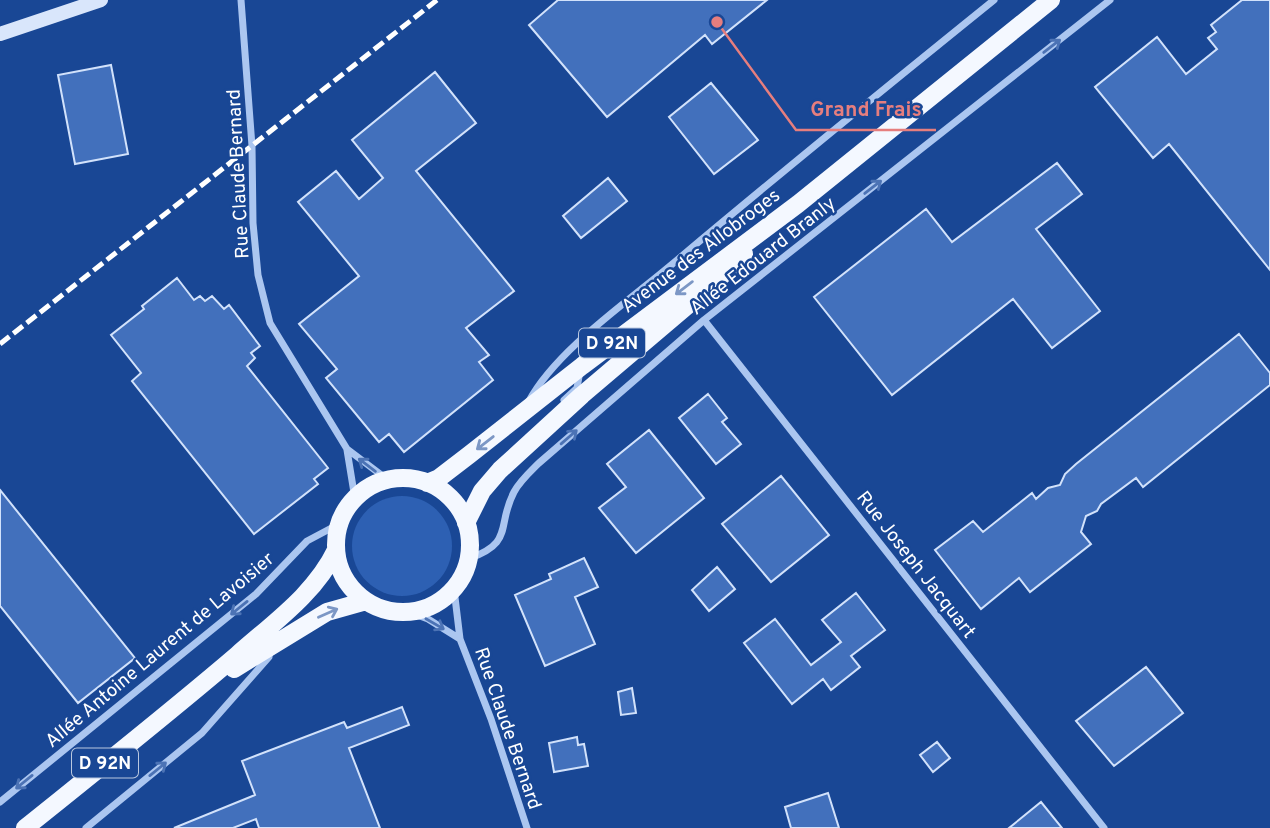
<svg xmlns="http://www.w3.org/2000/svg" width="1270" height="828" font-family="Overpass,sans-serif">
  <rect width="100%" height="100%" fill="#194795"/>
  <path fill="#2d60b3" d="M352 546a50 50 0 1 1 100 0a50 50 0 1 1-100 0Z"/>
  <path fill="#4270bc" stroke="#d2e2fb" stroke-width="2" d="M558,0h209l-55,44 -7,-9 -98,82 -78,-92z
    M1242,0h28v270l-101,-126 -16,14 -58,-71 62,-50 29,37 31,-25 -9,-11 8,-6 -5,-7z
    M111,65l17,89 -53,10 -17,-89z
    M435,72l41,51 -60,48 98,120 -48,37 23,27 -10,7 14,18 -89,72 -15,-18 -10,8 -53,-64 11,-9 -38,-45 60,-48 -61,-74 38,-31 23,28 24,-21 -31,-38z
    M711,83l47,57 -44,34 -45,-57z
    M1057,163l25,31 -46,35 64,82 -48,37 -39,-49 -121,96 -78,-98 112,-88 26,33z
    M608,178l19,23 -46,37 -18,-22z
    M177,278l17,22 6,-4 5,5 7,-5 12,13 5,-4 31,41 -9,7 4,5 -8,8 81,102 -14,11 4,5 -64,50 -122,-153 9,-8 -30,-38 33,-26 -2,-3z
    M1239,334l31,39v12l-127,102 -7,-9 -35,26 -4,7 -11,5 -5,16 10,12 -61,48 -11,-14 -38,31 -46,-59 38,-29 10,11 49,-39 4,6 12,-11 12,-3 5,-11 11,-10z
    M708,394l19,24 -5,4 19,22 -25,20 -37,-46z
    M649,430l55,68 -68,55 -37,-45 27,-21 -19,-23z
    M781,476l48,59 -58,47 -49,-58z
    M0,490l135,168 -57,45 -78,-97z
    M584,558l14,29 -23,10 20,47 -50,22 -30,-71 36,-16 -2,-5z
    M717,567l18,22 -26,22 -17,-21z
    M856,593l29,37 -34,26 9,11 -29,23 -8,-11 -31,25 -48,-61 31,-24 36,46 30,-23 -19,-22z
    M1146,667l37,46 -69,53 -38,-45z
    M632,688l4,25 -15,2 -3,-23z
    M402,707l7,18 -60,23 31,80h-121l-3,-9 -23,9h-59l81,-33 -13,-34 102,-39 3,6z
    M577,737l1,8 6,-1 4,22 -34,6 -5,-29z
    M937,742l13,16 -17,14 -13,-17z
    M828,793l11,35h-48l-6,-21z
    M1041,802l21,26h-53z"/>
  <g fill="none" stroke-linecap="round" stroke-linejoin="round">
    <path stroke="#abc6f0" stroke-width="7" d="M241,0l11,146 1,77 5,52 12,48 77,126 41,31
      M704,320l400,508
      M564,400l13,-12 9,-51
      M529,401c27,-50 97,-98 141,-135 107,-90 215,-178 324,-266
      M347,450l8,49
      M468,559c47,-16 28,-33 46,-67 6,-11 16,-20 25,-29l165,-143 406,-320
      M454,589l6,50 31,80 36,109
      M409,612l19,7 32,20
      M0,802l256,-208 51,-53 32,-17
      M86,828l116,-95 67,-76 1,-7"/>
    <path stroke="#d9e6fb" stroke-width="14" d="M0,34l101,-34"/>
    <path stroke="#f4f8ff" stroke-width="18" d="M336 545a67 67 0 1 1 134 0a67 67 0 1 1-134 0Z
      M427,483l12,-5 30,-23 113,-89 216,-162 253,-204
      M466,523l16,-32 18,-21 82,-75 132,-112 30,-29
      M234,669l93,-57 39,-11
      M25,828c71,-57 143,-114 212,-173 36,-32 78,-61 99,-105"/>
    <path stroke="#fff" stroke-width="5" stroke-dasharray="12 5" stroke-linecap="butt" d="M0,344l437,-344"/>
  </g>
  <defs><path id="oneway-shaft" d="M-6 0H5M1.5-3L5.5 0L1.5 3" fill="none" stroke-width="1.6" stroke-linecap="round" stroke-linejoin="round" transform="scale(1.75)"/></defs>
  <g stroke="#4c73b5">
    <use href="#oneway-shaft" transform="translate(1052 46) rotate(-38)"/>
    <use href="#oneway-shaft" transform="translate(873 187) rotate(-38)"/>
    <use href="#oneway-shaft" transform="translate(569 437) rotate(-41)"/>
    <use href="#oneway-shaft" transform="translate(367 465) rotate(-143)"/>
    <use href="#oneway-shaft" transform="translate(239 608) rotate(141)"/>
    <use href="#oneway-shaft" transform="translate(435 624) rotate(30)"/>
    <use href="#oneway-shaft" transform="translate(158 769) rotate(-39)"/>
    <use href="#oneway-shaft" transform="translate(24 782) rotate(141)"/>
  </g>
  <g stroke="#7c97c5">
    <use href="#oneway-shaft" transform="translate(684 288) rotate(143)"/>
    <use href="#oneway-shaft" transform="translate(485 443) rotate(142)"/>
    <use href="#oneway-shaft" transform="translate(328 613) rotate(-24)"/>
  </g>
  <g text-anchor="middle" stroke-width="5" stroke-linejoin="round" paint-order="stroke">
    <g fill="#194795" stroke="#bac8df" stroke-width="2">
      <rect x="579" y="328.5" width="66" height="29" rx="5"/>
      <rect x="72" y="748.5" width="66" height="29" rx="5"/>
    </g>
    <g font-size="18" font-weight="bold" fill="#fff">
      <text x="612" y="349">D 92N</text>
      <text x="105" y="769">D 92N</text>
    </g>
    <g font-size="19" fill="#fff" stroke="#194795">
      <text transform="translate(237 174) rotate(-93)" y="7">Rue Claude Bernard</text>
      <text transform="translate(700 250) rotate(-37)" y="7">Avenue des Allobroges</text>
      <text transform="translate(762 255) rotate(-38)" y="7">Allée Edouard Branly</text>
      <text transform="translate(917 564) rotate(52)" y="7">Rue Joseph Jacquart</text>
      <text transform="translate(159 649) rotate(-40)" y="7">Allée Antoine Laurent de Lavoisier</text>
      <text transform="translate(509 728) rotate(71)" y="7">Rue Claude Bernard</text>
    </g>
  </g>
  <path fill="none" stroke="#e67e7e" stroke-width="2.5" d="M717 22L796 130H936"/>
  <circle fill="#e67e7e" stroke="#194795" stroke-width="2.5" cx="717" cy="22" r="7"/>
  <g font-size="21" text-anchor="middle" font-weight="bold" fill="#e67e7e" stroke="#194795" stroke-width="5" stroke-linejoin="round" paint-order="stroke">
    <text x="866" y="116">Grand Frais</text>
  </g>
</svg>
